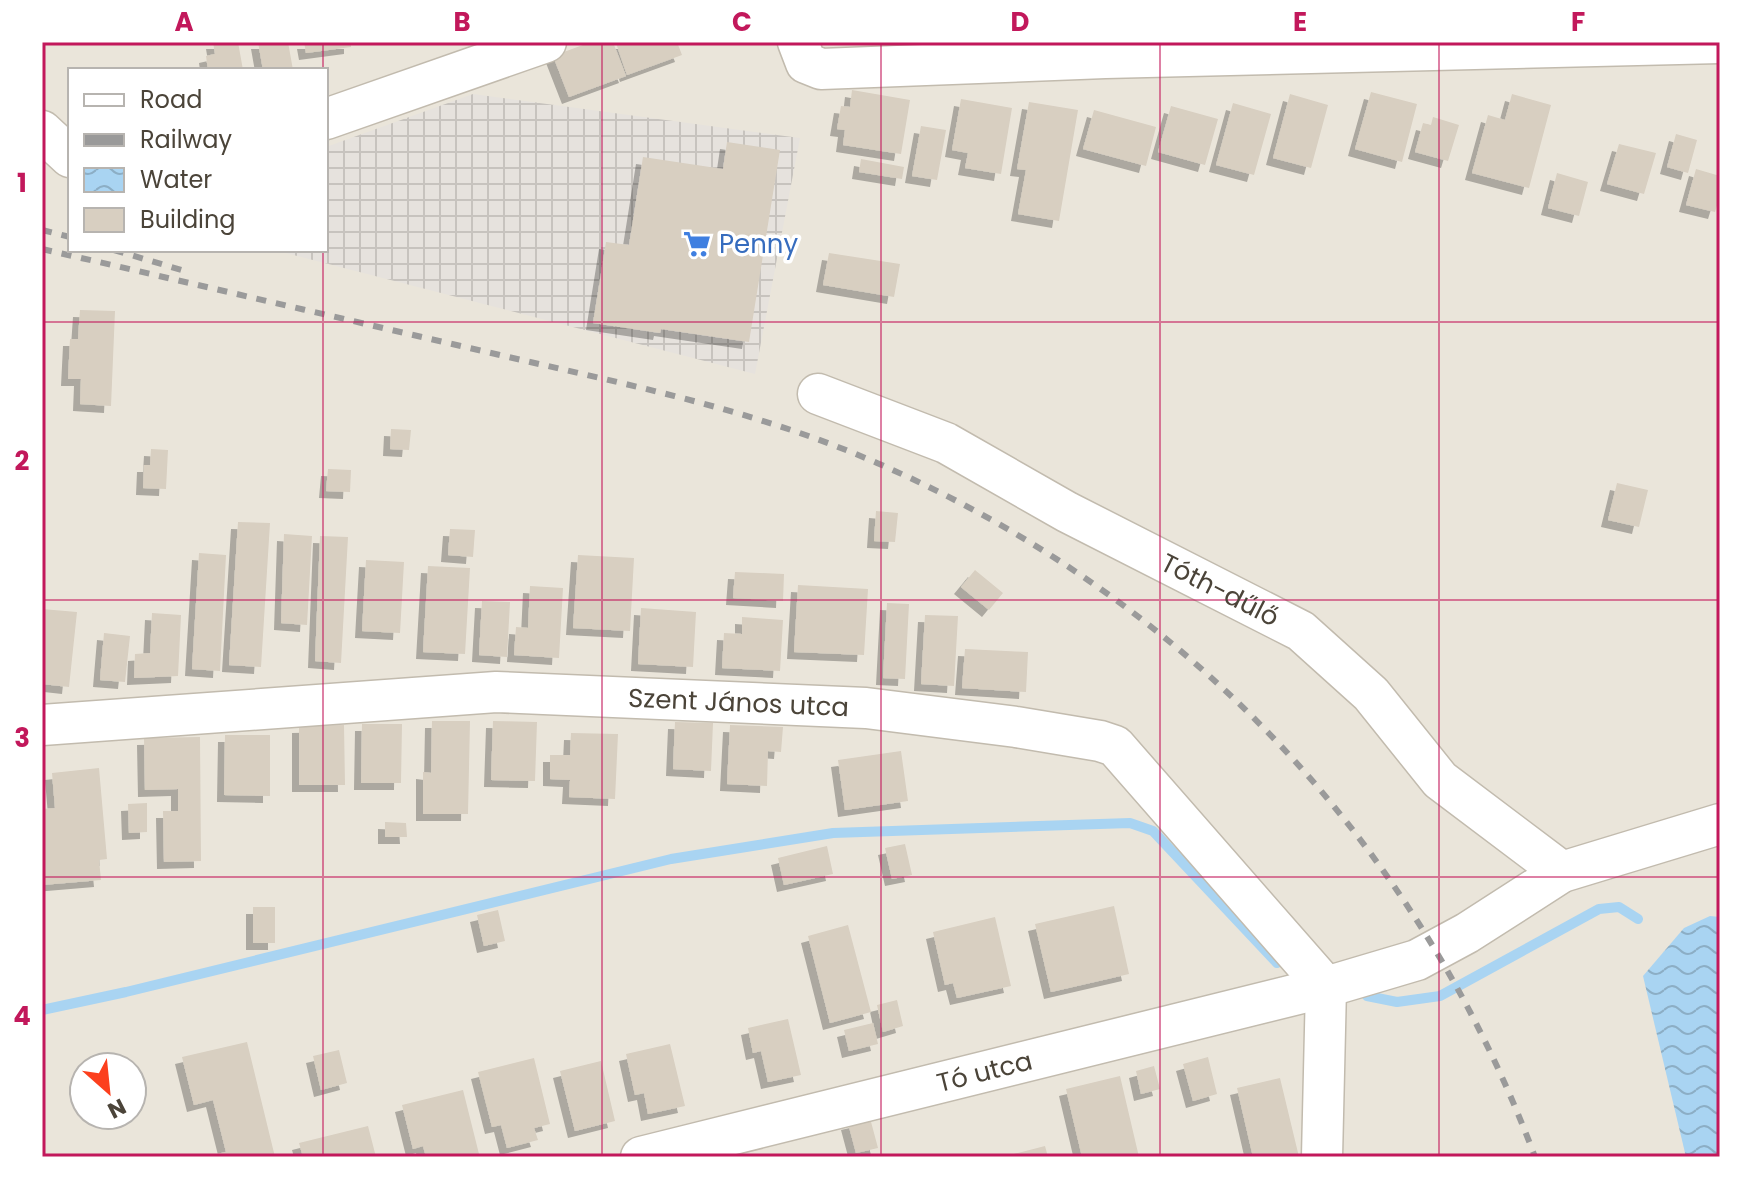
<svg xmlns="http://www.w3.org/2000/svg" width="1762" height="1199" font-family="Poppins,sans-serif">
  <defs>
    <pattern id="industrial-grid" width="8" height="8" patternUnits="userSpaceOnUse" patternTransform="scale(2)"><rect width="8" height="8" fill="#e6e2dd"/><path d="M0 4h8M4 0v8" fill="none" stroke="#c7c3be"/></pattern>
    <pattern id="water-waves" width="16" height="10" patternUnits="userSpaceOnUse" patternTransform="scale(2)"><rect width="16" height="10" fill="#a9d4f2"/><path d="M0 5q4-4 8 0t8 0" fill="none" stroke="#8caec5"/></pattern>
    <filter id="shadow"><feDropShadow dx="-7" dy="7" stdDeviation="0" flood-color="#0004"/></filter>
  </defs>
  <rect width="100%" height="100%" fill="#f6f3ec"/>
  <path fill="#eae5da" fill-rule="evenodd" d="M42,42h1678v1115h-1678zM70,70h256v180h-256zM84,1067h48v48h-48z"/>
  <path fill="url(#industrial-grid)" d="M473,94l327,44 -45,236 -481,-124h52v-103z"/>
  <path fill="url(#water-waves)" d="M1710,916l10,1v240h-34l-43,-181 41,-48z"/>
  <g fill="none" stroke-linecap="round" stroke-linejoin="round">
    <path stroke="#a9d4f2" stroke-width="10" d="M1367,996l30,6 43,-6 159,-87 20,-2 19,12
      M42,1010l84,-18 545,-133 162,-26 297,-10 23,8 124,132"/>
  </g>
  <path fill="#d8cfc1" filter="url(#shadow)" d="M213,42h25l5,28h-35l-2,-14 9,-2z
    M258,42h30l5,28h-30z
    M304,42h47v5l-45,6z
    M591,42h22l13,34 -57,21 -16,-41z
    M620,42h57l5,13 -55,20 -11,-32z
    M852,90l58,10 -9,54 -58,-9 2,-15 -8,-1 4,-23 9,1z
    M1371,92l46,12 -15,58 -47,-13z
    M1290,94l38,11 -17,63 -38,-10z
    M1512,94l39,11 -22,83 -57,-15 16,-58 17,5z
    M961,99l51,9 -11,66 -36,-6 3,-15 -16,-3z
    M1029,102l49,8 -19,111 -41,-7 8,-44 -9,-1z
    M1233,103l38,11 -17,61 -38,-10z
    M1171,106l47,13 -13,46 -47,-13z
    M1094,110l62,17 -10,39 -63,-17z
    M1433,117l26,8 -11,36 -33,-9 8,-29 8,2z
    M921,126l25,4 -9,50 -25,-4z
    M1676,134l21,6 -9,33 -21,-6z
    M727,142l53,8 -31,192 -88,-13 -1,4 -67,-10 13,-81 23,3 14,-88 80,12z
    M1619,144l37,9 -12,41 -37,-10z
    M861,159l43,8 -2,12 -43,-7z
    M1696,169l24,7v20l-5,16 -29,-7z
    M1557,173l31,9 -9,34 -31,-8z
    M829,253l71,11 -6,33 -71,-12z
    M80,310l35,1 -4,95 -31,-2 1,-25h-13l2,-40h8z
    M391,429l20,1 -2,20 -19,-1z
    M151,449l17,1 -2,39 -23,-1 1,-23h6z
    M328,469l23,1 -1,22 -24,-1z
    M1617,483l31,7 -9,37 -31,-7z
    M876,511l22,2 -3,29 -21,-1z
    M238,522l32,1 -9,144 -32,-2z
    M450,529l25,1 -2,27 -25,-2z
    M284,534l28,2 -5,89 -26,-2z
    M320,536l28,1 -7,126 -26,-2z
    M199,553l27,2 -6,116 -28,-2z
    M578,555l56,3 -4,73 -57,-3z
    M366,560l38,2 -4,71 -38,-2z
    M428,566l42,2 -5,86 -42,-2z
    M975,570l28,23 -14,17 -28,-23z
    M735,572l49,2 -1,27 -50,-3z
    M798,585l70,4 -4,66 -70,-3z
    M530,586l33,2 -4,70 -45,-3 2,-28 12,1z
    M482,601l28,1 -3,55 -28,-2z
    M887,603l22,1 -4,75 -22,-1z
    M641,608l55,4 -3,55 -55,-3z
    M42,609l35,3 -8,75 -27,-3z
    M152,613l29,2 -3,61 -44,2 1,-24 15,-1z
    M925,615l33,1 -4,70 -33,-2z
    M742,617l41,3 -3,51 -58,-3 2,-35 18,1z
    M104,633l26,3 -5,46 -25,-2z
    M965,649l63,3 -2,40 -64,-4z
    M432,721h38l-2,93h-45v-42l8,1z
    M493,721l44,1 -2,59 -44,-1z
    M675,722l38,1 -2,48 -38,-2z
    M362,724h40l-1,59h-40z
    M344,725l1,60h-46v-59z
    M730,725l53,2 -2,25 -13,-1 -1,35 -40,-2z
    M571,733l47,1 -3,65 -46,-2 1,-17 -20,-1v-24h20z
    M225,735h45v61l-46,-1z
    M200,737l1,124 -37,1 -1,-51h15v-22l-33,1 -1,-52z
    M901,751l7,50 -63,9 -7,-50z
    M99,768l8,91 -8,1 2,20 -59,5v-76l13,-1 -3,-35z
    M147,803v29l-18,1 -1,-29z
    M385,822l21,1 1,14h-22z
    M905,844l7,31 -20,4 -7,-31z
    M827,846l6,28 -49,11 -6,-27z
    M1114,906l15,68 -78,18 -16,-68z
    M253,907h22v36h-22z
    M498,910l7,31 -21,5 -7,-31z
    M995,917l16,69 -54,12 -4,-15 -8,2 -12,-53z
    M848,925l23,87 -41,11 -22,-87z
    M897,1000l6,26 -20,6 -6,-27z
    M788,1019l13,56 -33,7 -7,-31 -8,2 -5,-25z
    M873,1023l5,21 -29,7 -5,-21z
    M247,1042l28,115h-57l-1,-3 9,-2 -13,-52 -19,5 -12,-48z
    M670,1044l15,62 -37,8 -4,-21 -9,2 -9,-41z
    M339,1050l8,33 -26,7 -8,-34z
    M1208,1057l9,37 -24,7 -10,-37z
    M534,1058l16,66 -16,4 4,12 -31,8 -6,-23 -9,2 -14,-55z
    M601,1061l14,60 -40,10 -15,-60z
    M1154,1066l6,23 -19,5 -5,-23z
    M1120,1076l19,81h-57l-16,-68z
    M1280,1078l19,79h-46l-16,-69z
    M463,1090l16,64 -13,3h-40l-3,-11 -10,3 -11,-44z
    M870,1118l8,30 -22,5 -8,-30z
    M368,1126l8,31h-73l-4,-14z
    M1045,1146l3,11h-42v-1z"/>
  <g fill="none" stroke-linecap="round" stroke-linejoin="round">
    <g stroke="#c2bbae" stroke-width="43">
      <g id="minor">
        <path d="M798,42l8,21 15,6 284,-11 615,-15"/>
        <path d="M326,119l220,-77"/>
        <path d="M42,131l28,26"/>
        <path id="s1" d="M818,394l128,49 121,69 234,119 70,63 69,86 122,92"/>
        <path id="s2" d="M42,725l454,-33 370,16 150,19 84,14 15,5 211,241"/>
        <path id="s3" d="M641,1157l685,-170 91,-27 50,-27 95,-61 158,-48"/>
        <path d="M1322,1157l4,-170"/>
      </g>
    </g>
    <use href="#minor" stroke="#fff" stroke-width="40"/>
    <path stroke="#9a9a9a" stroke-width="6" stroke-dasharray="10 10" stroke-linecap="butt" d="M42,230l28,7
      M42,249c166,38 331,77 497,115 114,26 231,52 338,99 308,134 540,379 658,694
      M114,250l71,21"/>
  </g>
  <path fill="none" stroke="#c2185b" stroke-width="2" stroke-opacity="0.55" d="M323,42v28M602,42v1115M881,42v1115M1160,42v1115M1439,42v1115M323,250v907M42,322h1678M42,600h1678M42,877h1678"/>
  <defs>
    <g id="supermarket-bare" transform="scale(2.16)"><path d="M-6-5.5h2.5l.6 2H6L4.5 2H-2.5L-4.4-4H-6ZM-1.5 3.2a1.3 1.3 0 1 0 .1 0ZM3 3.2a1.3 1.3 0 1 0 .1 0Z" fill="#3f7fe0" stroke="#fff" stroke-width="2.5" paint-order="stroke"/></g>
  </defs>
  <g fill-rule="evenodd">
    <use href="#supermarket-bare" x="697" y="244"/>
  </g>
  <g text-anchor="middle" stroke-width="7" stroke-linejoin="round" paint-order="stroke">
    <g font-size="26" fill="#366cbe" stroke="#fff" text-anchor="start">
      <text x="719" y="253">Penny</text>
    </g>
    <g font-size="26" fill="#4b4439" stroke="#fff">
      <text dy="9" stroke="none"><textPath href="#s1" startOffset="448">Tóth-dűlő</textPath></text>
      <text dy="9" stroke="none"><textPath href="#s2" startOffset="698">Szent János utca</textPath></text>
      <text dy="9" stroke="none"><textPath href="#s3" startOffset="354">Tó utca</textPath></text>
    </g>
  </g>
  <rect width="1762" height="1199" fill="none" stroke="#ffffff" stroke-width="88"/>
  <rect x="68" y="68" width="260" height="184" fill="#ffffff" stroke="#b7b4b0" stroke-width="2"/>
  <rect x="84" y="94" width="40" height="12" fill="#ffffff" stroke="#b7b4b0" stroke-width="2"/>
  <text x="140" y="108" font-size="24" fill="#4b4439">Road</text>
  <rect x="84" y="134" width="40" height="12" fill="#9a9a9a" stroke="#b7b4b0" stroke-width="2"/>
  <text x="140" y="148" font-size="24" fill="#4b4439">Railway</text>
  <rect x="84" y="168" width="40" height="24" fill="url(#water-waves)" stroke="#b7b4b0" stroke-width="2"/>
  <text x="140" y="188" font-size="24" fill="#4b4439">Water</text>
  <rect x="84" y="208" width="40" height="24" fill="#d8cfc1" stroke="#b7b4b0" stroke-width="2"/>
  <text x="140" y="228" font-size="24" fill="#4b4439">Building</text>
  <g transform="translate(108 1091) rotate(153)"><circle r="38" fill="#ffffff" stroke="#b7b4b0" stroke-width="2"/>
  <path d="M0-6L14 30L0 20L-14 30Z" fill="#fc3f1d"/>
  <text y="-12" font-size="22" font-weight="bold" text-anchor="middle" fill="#4b4439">N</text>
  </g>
  <rect x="44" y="44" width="1674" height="1111" fill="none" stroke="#c2185b" stroke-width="3"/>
  <g font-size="26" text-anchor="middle" font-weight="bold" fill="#c2185b">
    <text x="184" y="31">A</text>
    <text x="462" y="31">B</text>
    <text x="742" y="31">C</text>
    <text x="1020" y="31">D</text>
    <text x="1300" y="31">E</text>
    <text x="1578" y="31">F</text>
    <text x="22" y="192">1</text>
    <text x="22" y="470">2</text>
    <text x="22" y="747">3</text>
    <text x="22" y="1025">4</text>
  </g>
</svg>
